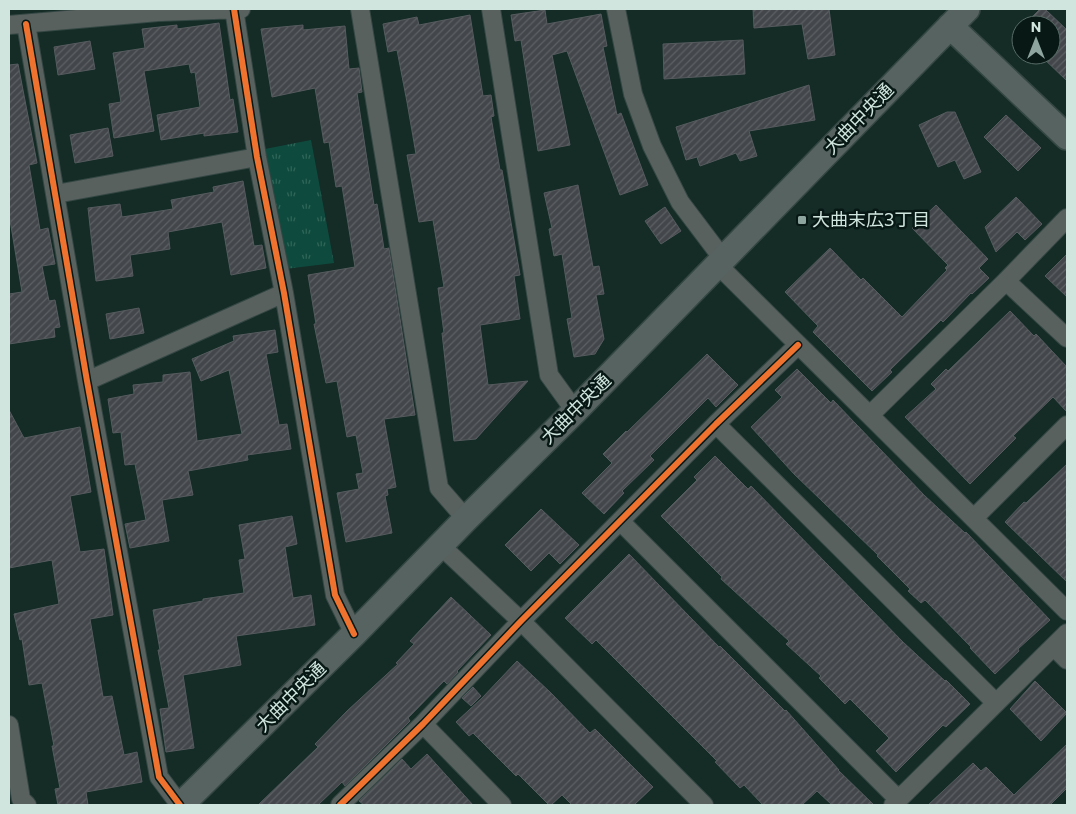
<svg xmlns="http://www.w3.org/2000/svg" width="1076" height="814" font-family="Commissioner,'Noto Sans JP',sans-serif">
  <defs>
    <pattern id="park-tufts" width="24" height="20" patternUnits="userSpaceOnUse" patternTransform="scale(1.25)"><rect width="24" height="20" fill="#0e4b3e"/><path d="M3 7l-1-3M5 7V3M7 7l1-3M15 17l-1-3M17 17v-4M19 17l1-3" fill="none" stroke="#306559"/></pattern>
    <pattern id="building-hatch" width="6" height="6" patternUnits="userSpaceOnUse" patternTransform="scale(1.25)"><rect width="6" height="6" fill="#43464b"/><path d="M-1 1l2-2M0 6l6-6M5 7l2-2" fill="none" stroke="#5d6164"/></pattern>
  </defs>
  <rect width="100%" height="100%" fill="#142b26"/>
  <path fill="url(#park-tufts)" d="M311,140l23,123 -49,6 -20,-120z"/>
  <path fill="url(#building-hatch)" stroke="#565b5e" d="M753,9h76l6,46 -27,4 -6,-35 -48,4z
    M1040,9h5l22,21v51l-27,-26h11v-30h-27z
    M545,10l2,14 54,-10 6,32 -4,1 14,68 4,-2 27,72 -28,10 -53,-144 -15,4 18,90 -32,6 -17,-111 -6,1 -4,-26z
    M470,15l13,81 8,-1 3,21 -3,1 9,53h2l18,105 -6,1 6,43 -40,6 8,60 40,-4 -52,58 -22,2 -12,-108h2l-6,-45 6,-1 -11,-67 -14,2 -12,-67 9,-1 -9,-52 -10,-52 -9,2 -5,-28 34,-7 2,8z
    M219,23l11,77 3,-1 5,33 -34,4v-3l-43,7 -4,-25 43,-8 -5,-35 -4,1 -2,-9 -45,7 10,60 -40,7 -5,-34 12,-2 -8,-49 32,-5 -3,-19 35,-4v4z
    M303,25v5l42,-4 4,43 10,-1 3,24 -5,1 9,60 8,52 3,-1 7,45 5,-1 26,167 -31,4 12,68 -9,2 1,6 -3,1 7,37 -46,9 -9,-49 22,-4 -3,-15 7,-1 -7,-38 -9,2 -10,-56 -11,2 -12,-59h2l-8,-49 47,-8 -13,-81 -6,1 -7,-45 -5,1 -9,-55 -43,9 -11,-68z
    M743,40l2,34 -81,5 -1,-35z
    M90,41l5,28 -37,6 -4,-28z
    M18,64l19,99 -8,2 11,65 8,-2 7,36 -13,2 7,35 6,-1 5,27 -6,1 1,9 -46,7v-50l13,-2 -13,-78v-149z
    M809,85l6,35 -66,11 8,25 -17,5 -4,-8 -36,13 -3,-9 -11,3 -10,-33z
    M947,112h8l26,60 -17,7 -9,-19 -17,7 -19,-42z
    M1006,115l35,33 -23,23 -34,-34z
    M108,128l5,28 -38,7 -5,-28z
    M243,181l11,65 8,-1 4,23 -35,7 -9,-53 -54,10 2,17 -40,6 3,21 -37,5 -8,-73 32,-4 2,13 51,-8 -2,-9 43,-8 -1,-5z
    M578,185l15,82 6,-1 5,28 -8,1 8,44 -9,15 -21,3 -7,-38 5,-1 -10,-64 -8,2 -5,-27 3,-1 -8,-35z
    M1016,197l26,27 -17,16 -8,-8 -21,20 -11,-25z
    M936,205l52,54 -9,9 10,10 -17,16 -1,-1 -28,29 -2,-2 -51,50 2,2 -20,19 -59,-59 5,-6 -33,-34 45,-44 31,32 2,-2 39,39 45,-47 -2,-2 3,-3 -36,-37z
    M665,207l16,24 -20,13 -16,-23z
    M1067,254v43l-22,-21z
    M139,308l5,25 -34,6 -4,-25z
    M1010,311l24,25 2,-2 31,33v45l-14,-15 -40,39 3,2 -46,46 -65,-67 31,-28 -5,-5 15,-15 2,2z
    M275,330l3,22 -12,2 13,71 8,-1 4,25 -44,6 1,5 -60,11 5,24 -31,5 7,41 -39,7 -5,-24 21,-4 -11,-56 -10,1 -4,-33 -8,1 -5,-34 26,-5 -1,-9 30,-3v-7l27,-3 7,69 45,-7 -13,-64 -28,11 -9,-22 42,-18 -1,-5z
    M707,354l31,31 -22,22 -8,-9 -58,58 4,4 -32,31 2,2 -20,21 -22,-21 30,-30 -9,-9 23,-23 1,1z
    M797,369l34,34 2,-3 91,95 41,38 1,-1 84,88 -32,29 1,2 -24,23 -25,-26 1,-1 -46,-47 -4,3 -13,-12 2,-2 -33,-33 1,-1 -84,-81 -43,-47 31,-30 -7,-7z
    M9,410l15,28 56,-11 11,65 -21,4 10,56 24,-3 9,66 -23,4 13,78 9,-1 12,59 13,-3 5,30 -56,10 2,13h-30l-3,-16 5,-1 -8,-42h2l-12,-63 -13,2 -7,-46 -2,1 -6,-26 45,-10 -7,-44 -43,8z
    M715,456l33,33 3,-3 152,156 42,39 1,-1 24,24 -24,23 -3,-2 -47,47 -20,-21 13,-13 -39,-39 -5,5 -26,-26 2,-2 -35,-32 3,-3 -68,-62 1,-2 -61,-61 36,-36 -3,-3z
    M1067,464v118l-62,-60 19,-20 2,1z
    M541,509l38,36 -19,19 -11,-11 -18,18 -26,-26z
    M292,516l5,28 -12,3 8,51 18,-3 4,30 -79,11 5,29 -58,10 11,73 -28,4 -6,-43 9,-1 -11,-58h2l-7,-40 50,-9v-2l41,-6 -5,-33 6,-1 -6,-34z
    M629,554l90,93 1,-1 65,65 1,-1 53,60h-1l36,35h-42l-15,-14 -15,14h-39l-19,-20 -4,3 -25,-26 2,-1 -121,-121 -4,4 -27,-26z
    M451,597l40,38 -34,36 1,1 -11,12 -3,-3 -36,37 2,3 -65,65 -3,-4 -24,23h-60l60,-58 -3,-3 32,-33 51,-47 -2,-1 18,-19 -4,-3z
    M517,661l34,32 39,40 5,-4 58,58 -19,18h-62l-10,-10 -11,10h-2l-31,-31 -2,2 -43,-43 -4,3 -13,-14 26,-24z
    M1035,681l32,32 -26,28 -31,-32z
    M473,687l8,9 -10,10 -9,-8z
    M1067,744v44l-17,17h-122l45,-42 8,8 5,-4 28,28z
    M427,754l46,51h-109l-5,-4 43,-42 9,10z"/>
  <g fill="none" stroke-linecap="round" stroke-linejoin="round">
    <g stroke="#344743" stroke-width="20">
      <path id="street" d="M234,9l23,148 27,136 51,302 19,39
        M360,9l79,479 27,31
        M491,9l58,366 26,36
        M616,9l17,85 19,52 28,56 43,57
        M26,24l61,357 72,396 21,28
        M9,25l149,-13 83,-3
        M56,194l201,-37
        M717,264l350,347
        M1006,281l61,57
        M87,381l197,-88
        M870,415l136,-134 61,-63
        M716,424l280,279
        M974,518l93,-93
        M620,521l279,279
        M441,546l80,75 183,184
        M1054,647l13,13
        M423,724l79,81
        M9,725l12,74 6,6
        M340,805l83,-81 98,-103 195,-197 82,-79
        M893,805l174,-172"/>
    </g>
    <g stroke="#344743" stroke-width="28">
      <path id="secondary" d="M950,26l117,111
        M181,805l173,-171 112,-115 109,-108 392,-402"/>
    </g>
    <use href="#street" stroke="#59615f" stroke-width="18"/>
    <use href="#secondary" stroke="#576360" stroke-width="25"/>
    <g stroke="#081915" stroke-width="9">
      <path id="cycleway" d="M234,9l23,148 27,136 51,302 19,39
        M26,24l61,357 72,396 21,28
        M340,805l83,-81 98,-103 195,-197 82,-79"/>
    </g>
    <use href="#cycleway" stroke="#ef722f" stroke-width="6"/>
  </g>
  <rect fill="#8ea49e" stroke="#081915" stroke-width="2" x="797" y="215" width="10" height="10" rx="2.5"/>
  <g text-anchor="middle" stroke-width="5" stroke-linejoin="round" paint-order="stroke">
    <g font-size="18" fill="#d0e5de" stroke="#081915">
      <text transform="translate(859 119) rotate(-46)" y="6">大曲中央通</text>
      <text transform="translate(576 409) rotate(-45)" y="6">大曲中央通</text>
      <text transform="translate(291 697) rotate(-45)" y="6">大曲中央通</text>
    </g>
    <g font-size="18" fill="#d0e5de" stroke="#081915" text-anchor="start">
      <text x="812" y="226">大曲末広3丁目</text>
    </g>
  </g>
  <rect width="1076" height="814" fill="none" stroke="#d0e5de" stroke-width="20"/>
  <g transform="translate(1036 40)"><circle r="24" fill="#081915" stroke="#586b65"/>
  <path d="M0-4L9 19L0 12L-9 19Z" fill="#8ea49e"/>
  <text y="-8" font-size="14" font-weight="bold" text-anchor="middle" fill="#d0e5de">N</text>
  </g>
</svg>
